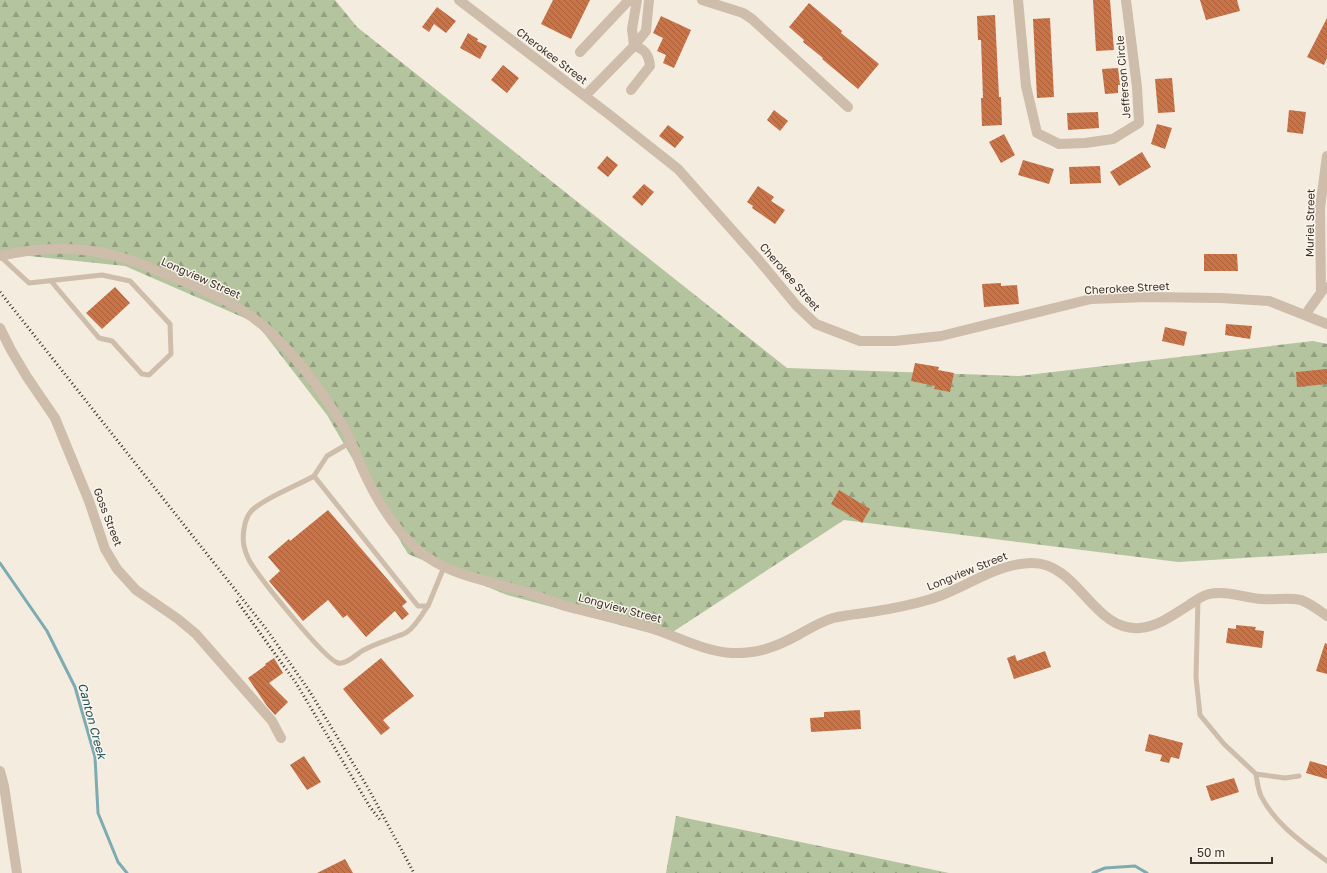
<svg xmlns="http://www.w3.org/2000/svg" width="1327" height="873" font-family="'Golos Text',sans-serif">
  <defs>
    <pattern id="forest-firs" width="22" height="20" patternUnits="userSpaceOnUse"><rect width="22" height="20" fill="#b3c49e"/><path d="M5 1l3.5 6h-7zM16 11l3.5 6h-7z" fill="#93a081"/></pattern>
    <pattern id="building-back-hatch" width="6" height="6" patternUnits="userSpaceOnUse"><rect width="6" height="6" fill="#ca7347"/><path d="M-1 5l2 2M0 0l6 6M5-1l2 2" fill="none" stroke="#a55f3b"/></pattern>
  </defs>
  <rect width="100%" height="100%" fill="#f4ecdf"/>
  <path fill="url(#forest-firs)" d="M0,0h335l22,27 430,341 232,8 294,-35 14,3v209l-149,9 -334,-42 -179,117 -158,-42 -99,-41 -81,-139 -71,-92 -131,-57 -125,-13z
    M676,816l273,57h-283z"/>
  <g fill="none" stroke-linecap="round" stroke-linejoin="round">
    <path stroke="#7dabb2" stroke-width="3" d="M0,563l47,68 28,56 20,70 3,56 20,49 9,11
      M1093,873l12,-5 30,-2 12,7"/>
  </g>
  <path fill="url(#building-back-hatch)" d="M553,0h37l-19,39 -30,-15z
    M1093,0h17l4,50 -18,1z
    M1200,0h37l3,11 -34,9z
    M809,3l33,28 -1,2 38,31 -21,25 -36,-30 1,-1 -20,-16 1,-2 -15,-13z
    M437,7l19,14 -10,12 -12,-9 -5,8 -7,-5z
    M995,15l4,82h2l1,28 -20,1 -1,-28h2l-2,-58h-3l-1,-24z
    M661,16l30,14 -17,38 -11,-5 3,-8 -9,-4 6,-13 -10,-5z
    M1050,18l4,79 -17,1 -4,-79z
    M1327,18v40l-3,7 -17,-8z
    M468,33l10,6 -1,2 10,5 -7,13 -20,-11z
    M503,65l16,13 -12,15 -16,-13z
    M1118,68l2,17h-2v8l-13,1 -3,-25z
    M1172,78l3,34 -17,1 -3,-34z
    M774,110l14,11 -8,10 -13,-11z
    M1289,110l17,2 -3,22 -16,-2z
    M1098,112l1,16 -31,2 -1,-17z
    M1157,124l15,4 -7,21 -14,-5z
    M668,125l16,12 -9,11 -16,-12z
    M1004,134l11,21 -14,8 -12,-21z
    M1142,152l9,15 -32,19 -9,-14z
    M607,156l11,9 -10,12 -11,-9z
    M1023,160l31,9 -5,15 -31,-9z
    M1100,166l1,17 -31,1 -1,-17z
    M644,184l10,8 -12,14 -10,-9z
    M758,186l16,11 -3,4 14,9 -10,14 -23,-16 1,-2 -6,-4z
    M1204,254h33l1,17h-34z
    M1001,283v3l16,-1 2,19 -35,3 -2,-23z
    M115,287l15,16 -28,26 -16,-16z
    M1226,324l26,2 -2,13 -25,-4z
    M1165,327l22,5 -3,14 -22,-5z
    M915,363l24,4 -1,3 16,3 -4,19 -16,-3 1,-3 -24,-5z
    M1327,369v15l-30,3 -1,-15z
    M839,490l31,19 -8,14 -31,-19z
    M328,510l79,92 -5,4 7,8 -7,6 -7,-9 -29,26 -19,-22 -4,3 -15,-18 -25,21 -34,-40 11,-10 -12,-14 21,-18 1,2z
    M1236,625l20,2 -1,3 9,1 -2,17 -36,-5 2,-15 8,1z
    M1325,643l2,1v30l-11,-3z
    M1045,651l6,16 -37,12 -7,-21 8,-3 2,6z
    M274,658l9,15 -14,10 19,19 -13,13 -8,-9 -19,-28 18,-13 -1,-1z
    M381,658l33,38 -31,24 7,8 -9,7 -38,-46z
    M860,710l1,19 -50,3 -1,-14 14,-1v-5z
    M1149,734l34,9 -4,16 -8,-2 -2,6 -9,-2 2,-6 -17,-4z
    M304,756l17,26 -14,8 -17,-25z
    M1310,761l17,5v13l-21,-6z
    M1234,778l5,14 -28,9 -5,-15z
    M345,859l8,14h-36z"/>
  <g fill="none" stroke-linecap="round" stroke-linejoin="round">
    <path stroke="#cdbdaa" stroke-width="5" d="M1,257l28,26 73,-8 28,6 40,43 1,30 -22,21 -7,-1 -30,-33 -13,-3 -48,-57
      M351,442l-24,14 -13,20 104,130h10l16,-39
      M314,476c-15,9 -57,25 -65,38 -5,8 -7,23 -5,32 1,5 3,10 5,14 9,16 75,99 89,103 7,2 18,-8 24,-12 10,-6 20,-9 31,-13 4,-2 10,-3 14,-6 9,-6 14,-17 21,-26
      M1198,599l-2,78 4,38 24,29 32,30 29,4 14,-2
      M1256,774c1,7 2,15 5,22 14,28 42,47 66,65"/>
    <path stroke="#cdbdaa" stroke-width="10" d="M459,0l152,116 67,53 79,89 39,47 20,19 44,17h35l46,-5 150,-37 56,-2 74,1 48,3 58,23
      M702,0l41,13 9,6 96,88
      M1018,0l8,86 11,47 22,11 26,-1 28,-4 26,-16 -2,-36 -11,-87
      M634,46l-2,-17 5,-29
      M580,52l49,-52
      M631,90l19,-24c-1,-11 -5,-17 -16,-20
      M585,96l49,-50 12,-15 3,-31
      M0,256c43,-10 88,-10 130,4 17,5 33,14 50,20 30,13 62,26 87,49 30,28 55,62 76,97 8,13 13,28 19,42 13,29 32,61 56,82 30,26 70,30 107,42 15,4 29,11 44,15 27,7 55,13 82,21 27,9 52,23 81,25 25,1 44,-6 66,-18 11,-6 22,-13 35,-17 12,-3 25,-4 38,-6 20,-3 40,-7 60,-13 34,-10 64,-36 101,-36 47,0 61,69 108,65 19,-2 33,-13 49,-23 6,-4 12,-9 20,-11 17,-4 36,4 53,5 13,1 26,-2 39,1 10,4 18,10 26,16
      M1321,292l-1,-84 7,-52
      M1305,315l20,-28
      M0,328l11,22 16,27 28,41 34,83 16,48 12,20 19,21 42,29 18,15 76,87 9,17"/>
    <path stroke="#cdbdaa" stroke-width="10" d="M0,771l4,15 13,87"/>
    <path stroke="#3a302a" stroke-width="3" stroke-dasharray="1 3" stroke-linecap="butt" d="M0,292l267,338 43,62 58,96 46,85
      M237,601l59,82 74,124 11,14"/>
  </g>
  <g text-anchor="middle" stroke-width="3" stroke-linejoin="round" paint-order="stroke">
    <g font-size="11" fill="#3a302a" stroke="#fbf5ec">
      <text transform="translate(552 56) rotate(37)" y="4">Cherokee Street</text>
      <text transform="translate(1123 77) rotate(-95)" y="4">Jefferson Circle</text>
      <text transform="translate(1310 223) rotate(-89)" y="4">Muriel Street</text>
      <text transform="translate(790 277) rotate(49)" y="4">Cherokee Street</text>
      <text transform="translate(201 278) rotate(24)" y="4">Longview Street</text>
      <text transform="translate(1127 288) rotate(-3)" y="4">Cherokee Street</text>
      <text transform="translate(108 517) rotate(69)" y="4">Goss Street</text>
      <text transform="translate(967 571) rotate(-22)" y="4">Longview Street</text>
      <text transform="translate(620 608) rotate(15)" y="4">Longview Street</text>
    </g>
    <g font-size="12" font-style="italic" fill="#1d535d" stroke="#fbf5ec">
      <text transform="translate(92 721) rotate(75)" y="4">Canton Creek</text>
    </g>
  </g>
  <path d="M1191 857v6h81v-6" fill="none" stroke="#3a302a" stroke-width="2"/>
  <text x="1197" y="857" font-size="12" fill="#3a302a" stroke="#fbf5ec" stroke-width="3" paint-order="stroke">50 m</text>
</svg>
